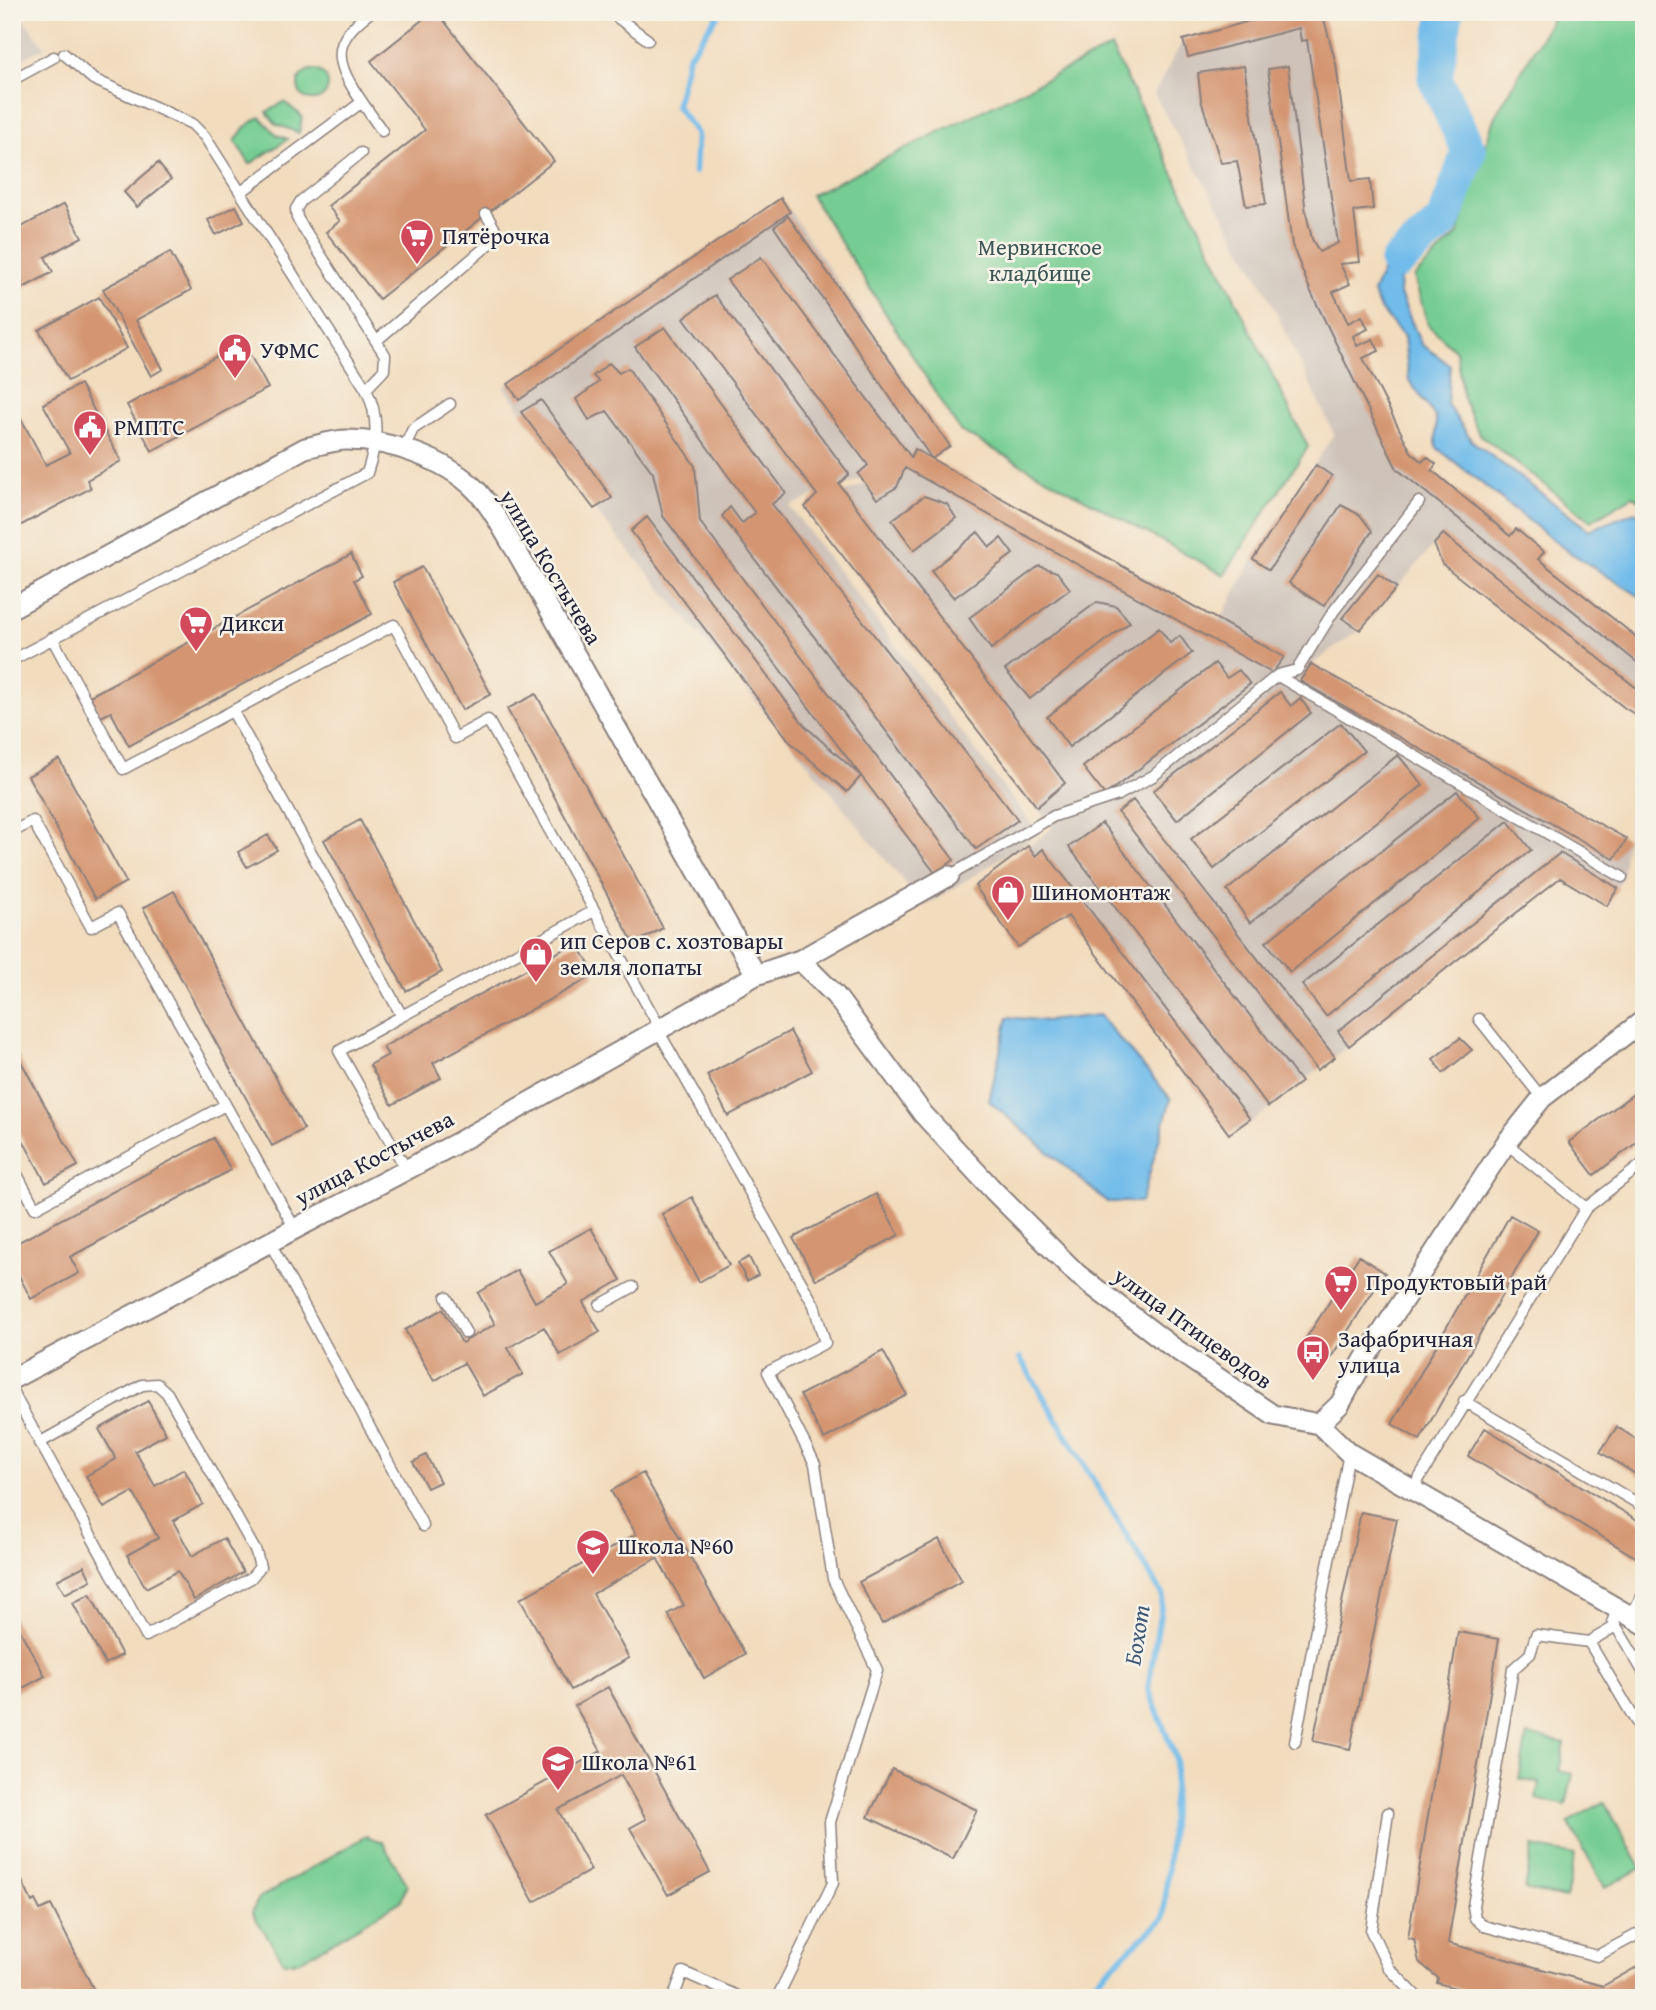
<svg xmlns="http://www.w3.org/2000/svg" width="1656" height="2010" font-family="'Gentium Book Plus',serif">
  <rect width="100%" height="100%" fill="#f7f3e8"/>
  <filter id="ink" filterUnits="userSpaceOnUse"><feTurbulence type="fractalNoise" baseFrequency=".0143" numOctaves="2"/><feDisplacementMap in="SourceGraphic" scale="14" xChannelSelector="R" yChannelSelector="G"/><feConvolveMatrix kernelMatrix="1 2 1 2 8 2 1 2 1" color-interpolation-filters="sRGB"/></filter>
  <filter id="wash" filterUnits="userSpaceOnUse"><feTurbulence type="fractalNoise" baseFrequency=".00686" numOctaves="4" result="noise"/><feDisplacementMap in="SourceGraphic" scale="28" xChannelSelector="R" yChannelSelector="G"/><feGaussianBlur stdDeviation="1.57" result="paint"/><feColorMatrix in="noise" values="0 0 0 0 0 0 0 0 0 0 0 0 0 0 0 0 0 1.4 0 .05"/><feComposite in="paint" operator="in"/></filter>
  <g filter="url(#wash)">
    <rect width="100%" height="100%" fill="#f2dcbe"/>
    <path fill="#cec2b9" d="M12,12h6l27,35 -33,17z
      M1281,12h41l14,52 15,116 19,-1 3,30 -19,3 6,50 -19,2 9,20 -16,8 14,30 14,-6 6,13 -15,7 4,10 16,-7 6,12 -16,8 48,93 11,9 5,-4 9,7 -4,6 78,66 6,-7 28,23 -6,7 106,84v76l-18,-10 -184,-145 -8,-19 -74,85 -48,34 315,175 -5,38 -15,29 -47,-28 -308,244 -23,12 -161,-218 -50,31 -43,-61 78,-58 -248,-321 127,-48 288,161 33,-61 81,-125 -69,-145 -111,-195 29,-54z
      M781,198l169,248 -161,60 250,328 -115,73 -133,-164 -197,-234 -90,-122z"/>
    <path fill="#76cd93" stroke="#4c7867" stroke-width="2" d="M1556,12h88v490l-11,-6 -42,25 -112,-87 -16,-36 -7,-47 -28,-26 -14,-48 44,-43 36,-116z
      M1111,47l197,400 -84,128 -264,-144 -149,-236z
      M298 85a15 15 0 1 1 30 0a15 15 0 1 1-30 0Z
      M284,102l18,14 -3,17 -23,-9 -9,-12z
      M260,117l17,18 11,4 -38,25 -15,-23 10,-14z
      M1527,1735l38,8 -6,28 14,3 -7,31 -30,-6 3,-16 -20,-4z
      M1604,1802l37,66 -36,20 -37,-66z
      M366,1836l16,6 25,42 -6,17 -103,61h-14l-32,-49 6,-14z
      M1533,1847l42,8 -9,43 -41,-8z"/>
    <path fill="#71bcea" stroke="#4a6f92" stroke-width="2" d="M1401,261l-2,31 22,52 29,21 -3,39 25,37 117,89 46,-18 9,4v83l-78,-49 -130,-103v-29l-27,-38 -5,-43 -24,-28 -7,-16 11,-27z
      M1099,1015l72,84 -30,103h-34l-118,-101 19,-84 39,4z"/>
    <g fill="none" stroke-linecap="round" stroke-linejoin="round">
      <path stroke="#71bcea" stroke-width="6" d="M695,172l2,-38 -21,-28 12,-49 32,-45
        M1020,1358l143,238 -15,92 28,71 -12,159 -87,80"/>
      <path stroke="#71bcea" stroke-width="35" d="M1397,262l47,-41 25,-70 -34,-73 11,-66"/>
    </g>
    <g id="blocks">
      <path fill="#d49672" d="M432,12h5l117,149 -175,138 -53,-67 14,-11 -12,-15 97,-76 -54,-69z
        M1281,12h41l14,52 15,117 19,-2 3,30 -19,2 6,51 -20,2 10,20 -17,8 15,31 14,-7 6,13 -15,7 4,10 16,-7 6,12 -16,7 48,94 11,10 5,-5 9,7 -4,6 78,66 6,-7 28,23 -6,7 106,84v25l-247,-199 -86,-177 -19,-47 -24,-176 20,-3 18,147 6,26 7,13 19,-9 -31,-203 -6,1 -2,-13 -111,29 -5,-17z
        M1244,66l22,138 -20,2 -9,-45 -16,2 -20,-63 -3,-27z
        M158,163l13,16 -34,28 -13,-15z
        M781,198l9,14 -271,188 -11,-16z
        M64,204l18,33 -37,20 8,15 -41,22v-62z
        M236,206l8,15 -28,14 -8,-15z
        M788,216l162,230 -18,13 352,198 -12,16 -367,-205 -8,19 -20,12 -19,-25 10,-9 -141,-185 34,-23 150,200 4,-8 17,10 -158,-232z
        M170,252l21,38 -55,30 27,49 -12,7 -48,-87z
        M715,295l134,179 -10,10 226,299 -28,24 -232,-300 12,-12 -133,-177z
        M99,297l28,51 -59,33 -29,-51z
        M665,327l121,166 -14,11 246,316 -42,29 -254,-333 8,-9 12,16 13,-10 -120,-166z
        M243,342l25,46 -116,63 -25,-46z
        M609,363l10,10 9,-5 67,98 5,56 254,338 -19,13 -272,-357 -10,-43 -46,-62 -18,9 -13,-21 23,-17 -6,-6z
        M80,384l41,77 -34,19 4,8 -79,42v-128l34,63 24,-12 -27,-49z
        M541,400l71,98 -18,11 -73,-97z
        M1316,465l16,11 -63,94 -16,-11z
        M924,496l23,8 9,14 -42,32 -22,-30z
        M1341,505l19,10 12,16 -48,75 -35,-23z
        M647,517l158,209 56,50 -14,16 -56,-49 -160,-212z
        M978,532l12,15 11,-9 12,16 -59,44 -23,-27z
        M1443,534l201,160v25l-18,-10 -184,-145 -8,-20z
        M351,554l11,22 -8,4 18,34 -243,132 -18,-34 -10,5 -11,-21z
        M1039,566l18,6 13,17 -79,60 -22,-31z
        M422,567l69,127 -29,16 -69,-128z
        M1378,574l19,14 -37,42 -18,-12z
        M1097,602l19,4 14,16 -100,77 -25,-29z
        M1159,628l11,15 10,-7 12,17 -123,94 -22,-30z
        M1215,663l12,15 12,-8 11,14 -145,111 -22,-28z
        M1311,664l316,175 -13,20 -314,-178z
        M1280,692l11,14 9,-8 11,15 -134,107 -24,-29z
        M536,694l127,234 -29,16 -127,-235z
        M1341,723l23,28 -150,118 -23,-30z
        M1398,755l25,30 -173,138 -23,-33z
        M59,759l67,123 -31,17 -67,-123z
        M1457,791l23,27 -190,154 -24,-30z
        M1133,800l202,257 -18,13 -199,-258z
        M360,820l82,152 -36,19 -82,-151z
        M1508,821l23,29 -205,166 -24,-31z
        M1102,823l199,259 -33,25 -199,-260z
        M268,835l9,15 -30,17 -9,-15z
        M1028,846l7,10 8,-7 207,270 -21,15 -161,-218 -50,31 -43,-61z
        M1560,853l58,35 -11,18 -47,-28 -211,168 -11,-15z
        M174,891l130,238 -32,17 -129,-238z
        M577,942l18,33 -162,88 8,15 -49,27 -22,-40 18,-10 -5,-8z
        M790,1031l22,40 -84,45 -21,-41z
        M1460,1038l12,12 -29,23 -10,-14z
        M12,1045l66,121 -32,17 -34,-63z
        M1644,1086v51l-50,38 -25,-33z
        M213,1138l18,32 -161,87 9,16 -48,26 -18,-35v-19z
        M876,1194l23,41 -83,45 -23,-42z
        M692,1197l37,68 -30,17 -37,-68z
        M1510,1215l28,16 -118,209 -28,-16z
        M591,1228l30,52 -38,22 17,30 -40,23 -16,-28 -36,21 15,26 -40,22 -19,-33 -30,18 -29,-51 38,-21 19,34 33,-19 -17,-31 39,-23 18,32 33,-18 -19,-33z
        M1359,1256l26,17 -61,95 -26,-17z
        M749,1257l9,18 -11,6 -9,-18z
        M883,1351l24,44 -83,44 -24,-44z
        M148,1401l18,33 -31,17 20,35 29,-17 19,35 -30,17 19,35 32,-18 19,34 -49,28 -16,-29 -32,17 -19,-33 31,-17 -25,-46 -29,16 -18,-32 30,-17 -17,-30z
        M1617,1427l27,17 -2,34 -42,-26z
        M1485,1428l159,96v22l-7,12 -169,-102z
        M426,1455l14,27 -13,6 -14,-26z
        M643,1473l102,181 -41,24 -36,-64 16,-9 -27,-47 -64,36 36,64 -58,32 -51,-91 116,-65 -25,-43z
        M1361,1512l36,7 -47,230 -37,-8z
        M939,1539l23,42 -80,43 -23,-42z
        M84,1566l7,14 -26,14 -8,-14z
        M90,1594l32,61 -17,9 -32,-61z
        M12,1616l33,60 -33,18z
        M1458,1632l41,7 -51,304 155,43 41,-23v35h-153l-54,-15 1,-5 -19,-16 -5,-23 -6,-1z
        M608,1687l102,185 -42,23 -38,-67 16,-9 -25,-44 -63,35 33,60 -57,32 -48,-87 115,-64 -26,-45z
        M892,1769l85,41 -24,49 -85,-42z
        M12,1860l20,42 3,-2 5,10 11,-5 47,93h-74l-12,-23z"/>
    </g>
  </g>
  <g filter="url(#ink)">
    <use href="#blocks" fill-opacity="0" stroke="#8a7f7c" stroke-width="2"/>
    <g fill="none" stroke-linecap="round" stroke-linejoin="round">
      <g stroke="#8a7f7c" stroke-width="13">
        <path id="service" d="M610,12l38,28
          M12,80l42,-23
          M362,102l20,29
          M361,153l-60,48 -5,8 1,9 88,137 -1,15 -18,19
          M241,192l121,-90c-26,-38 -34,-60 9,-90
          M376,341l119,-102 2,-6 -11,-19
          M403,450l10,-21 37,-25
          M52,638l71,131 271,-144 61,113 33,-18 173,310
          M12,660l355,-187c10,-30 13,-55 -1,-84l-161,-252 -13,-13 -99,-45 -29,-25
          M1278,676l344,201
          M233,712l169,304 -63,35 67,118
          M12,832l21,-11 58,106 27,-14 176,314
          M949,876l105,-60 64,-21 35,-19 125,-101 19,-5 36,-58 86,-110
          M402,1016l190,-104
          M1479,1019l63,79
          M659,1032l155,273 11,38 -57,29 47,92 18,115 44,91 -47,152 3,61 -56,115
          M1506,1143l80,65
          M12,1165l23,43 190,-103
          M269,1241l154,285
          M446,1297l20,36
          M600,1305l33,-18
          M12,1391l134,245 105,-58 9,-11 -4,-15 -89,-159 -10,-9 -15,1 -103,58
          M1464,1401l180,106
          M1412,1490l174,-282 58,-45
          M1617,1609l-4,11 3,6 28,47
          M1630,1616l14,-23
          M1616,1626l-27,16 55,93
          M1589,1642l-53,-7 -6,19 -17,15 -40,237 2,12 9,8 113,30 47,-25
          M1295,1742l54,-289
          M1388,1813l-17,118 18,37 29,30
          M673,1998l10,-26 59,26"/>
      </g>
      <g stroke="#8a7f7c" stroke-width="23">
        <path id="minor" d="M12,608l293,-160c14,-3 29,-8 42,-8 43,0 98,19 128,49 17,17 29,43 42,63l239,423
          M800,960l35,35 88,119 70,76 84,84 94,72 102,69 46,9 30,29 295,171
          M12,1379l443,-235 301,-169 44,-15 149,-84
          M1319,1424l21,-20 24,-44 142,-217 36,-45 102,-78"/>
      </g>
      <use href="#service" stroke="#fff" stroke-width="10"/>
      <use href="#minor" stroke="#fff" stroke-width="19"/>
    </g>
  </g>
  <defs>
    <g id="supermarket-pin" transform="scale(1.75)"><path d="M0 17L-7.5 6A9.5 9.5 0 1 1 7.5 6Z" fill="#d1495b" stroke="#f7f3e8"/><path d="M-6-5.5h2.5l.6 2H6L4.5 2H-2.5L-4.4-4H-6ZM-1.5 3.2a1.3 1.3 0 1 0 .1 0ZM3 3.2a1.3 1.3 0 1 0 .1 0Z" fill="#fff"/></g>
    <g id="civic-pin" transform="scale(1.75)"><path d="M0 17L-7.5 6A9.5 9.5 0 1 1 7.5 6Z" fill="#d1495b" stroke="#f7f3e8"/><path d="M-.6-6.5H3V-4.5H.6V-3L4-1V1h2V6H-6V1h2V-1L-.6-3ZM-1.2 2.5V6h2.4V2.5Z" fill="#fff"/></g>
    <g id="shop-pin" transform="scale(1.75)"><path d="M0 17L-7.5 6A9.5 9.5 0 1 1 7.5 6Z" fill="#d1495b" stroke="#f7f3e8"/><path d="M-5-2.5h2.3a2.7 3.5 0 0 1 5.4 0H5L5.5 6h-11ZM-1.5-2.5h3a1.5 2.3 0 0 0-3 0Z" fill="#fff"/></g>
    <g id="bus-pin" transform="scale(1.75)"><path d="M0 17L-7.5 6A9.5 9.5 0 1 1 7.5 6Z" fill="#d1495b" stroke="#f7f3e8"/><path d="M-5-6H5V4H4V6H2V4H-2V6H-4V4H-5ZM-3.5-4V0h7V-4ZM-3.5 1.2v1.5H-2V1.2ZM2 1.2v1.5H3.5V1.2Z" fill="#fff"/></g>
    <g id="school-pin" transform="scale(1.75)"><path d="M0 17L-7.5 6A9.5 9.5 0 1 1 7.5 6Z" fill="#d1495b" stroke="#f7f3e8"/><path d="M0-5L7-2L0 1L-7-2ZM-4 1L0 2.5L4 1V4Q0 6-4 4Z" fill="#fff"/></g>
  </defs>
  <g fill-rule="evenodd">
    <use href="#supermarket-pin" x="417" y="236"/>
    <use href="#civic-pin" x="235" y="350"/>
    <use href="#civic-pin" x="90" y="427"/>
    <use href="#supermarket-pin" x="196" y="623"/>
    <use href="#shop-pin" x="1008" y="892"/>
    <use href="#shop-pin" x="536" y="954"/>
    <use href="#supermarket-pin" x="1341" y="1282"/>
    <use href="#bus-pin" x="1313" y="1352"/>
    <use href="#school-pin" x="593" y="1546"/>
    <use href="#school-pin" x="558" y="1762"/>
  </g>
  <g text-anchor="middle" stroke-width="5" stroke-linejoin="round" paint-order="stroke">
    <g font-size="23" fill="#22223b" stroke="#f7f3e8" text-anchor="start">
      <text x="442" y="244">Пятёрочка</text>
      <text x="260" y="358">УФМС</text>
      <text x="114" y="435">РМПТС</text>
      <text x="220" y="631">Дикси</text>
      <text x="1032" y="900">Шиномонтаж</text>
      <text x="560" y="949">ип Серов с. хозтовары<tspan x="560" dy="26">земля лопаты</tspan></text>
      <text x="1366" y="1290">Продуктовый рай</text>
      <text x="1338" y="1347">Зафабричная<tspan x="1338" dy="26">улица</tspan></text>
      <text x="618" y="1554">Школа №60</text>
      <text x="582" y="1770">Школа №61</text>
    </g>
    <g font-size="23" fill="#3b5555" stroke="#f7f3e8">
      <text x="1040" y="255">Мервинское<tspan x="1040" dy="26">кладбище</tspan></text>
    </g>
    <g font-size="23" fill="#22223b" stroke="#f7f3e8">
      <text transform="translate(551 567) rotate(59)" y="8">улица Костычева</text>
      <text transform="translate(374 1158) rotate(-28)" y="8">улица Костычева</text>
      <text transform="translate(1193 1328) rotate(36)" y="8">улица Птицеводов</text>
    </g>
    <g font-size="24" font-style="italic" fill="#3e5878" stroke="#f7f3e8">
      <text transform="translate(1137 1635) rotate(-81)" y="8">Бохот</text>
    </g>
  </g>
  <rect width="1656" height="2010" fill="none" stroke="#f7f3e8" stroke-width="42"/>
</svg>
